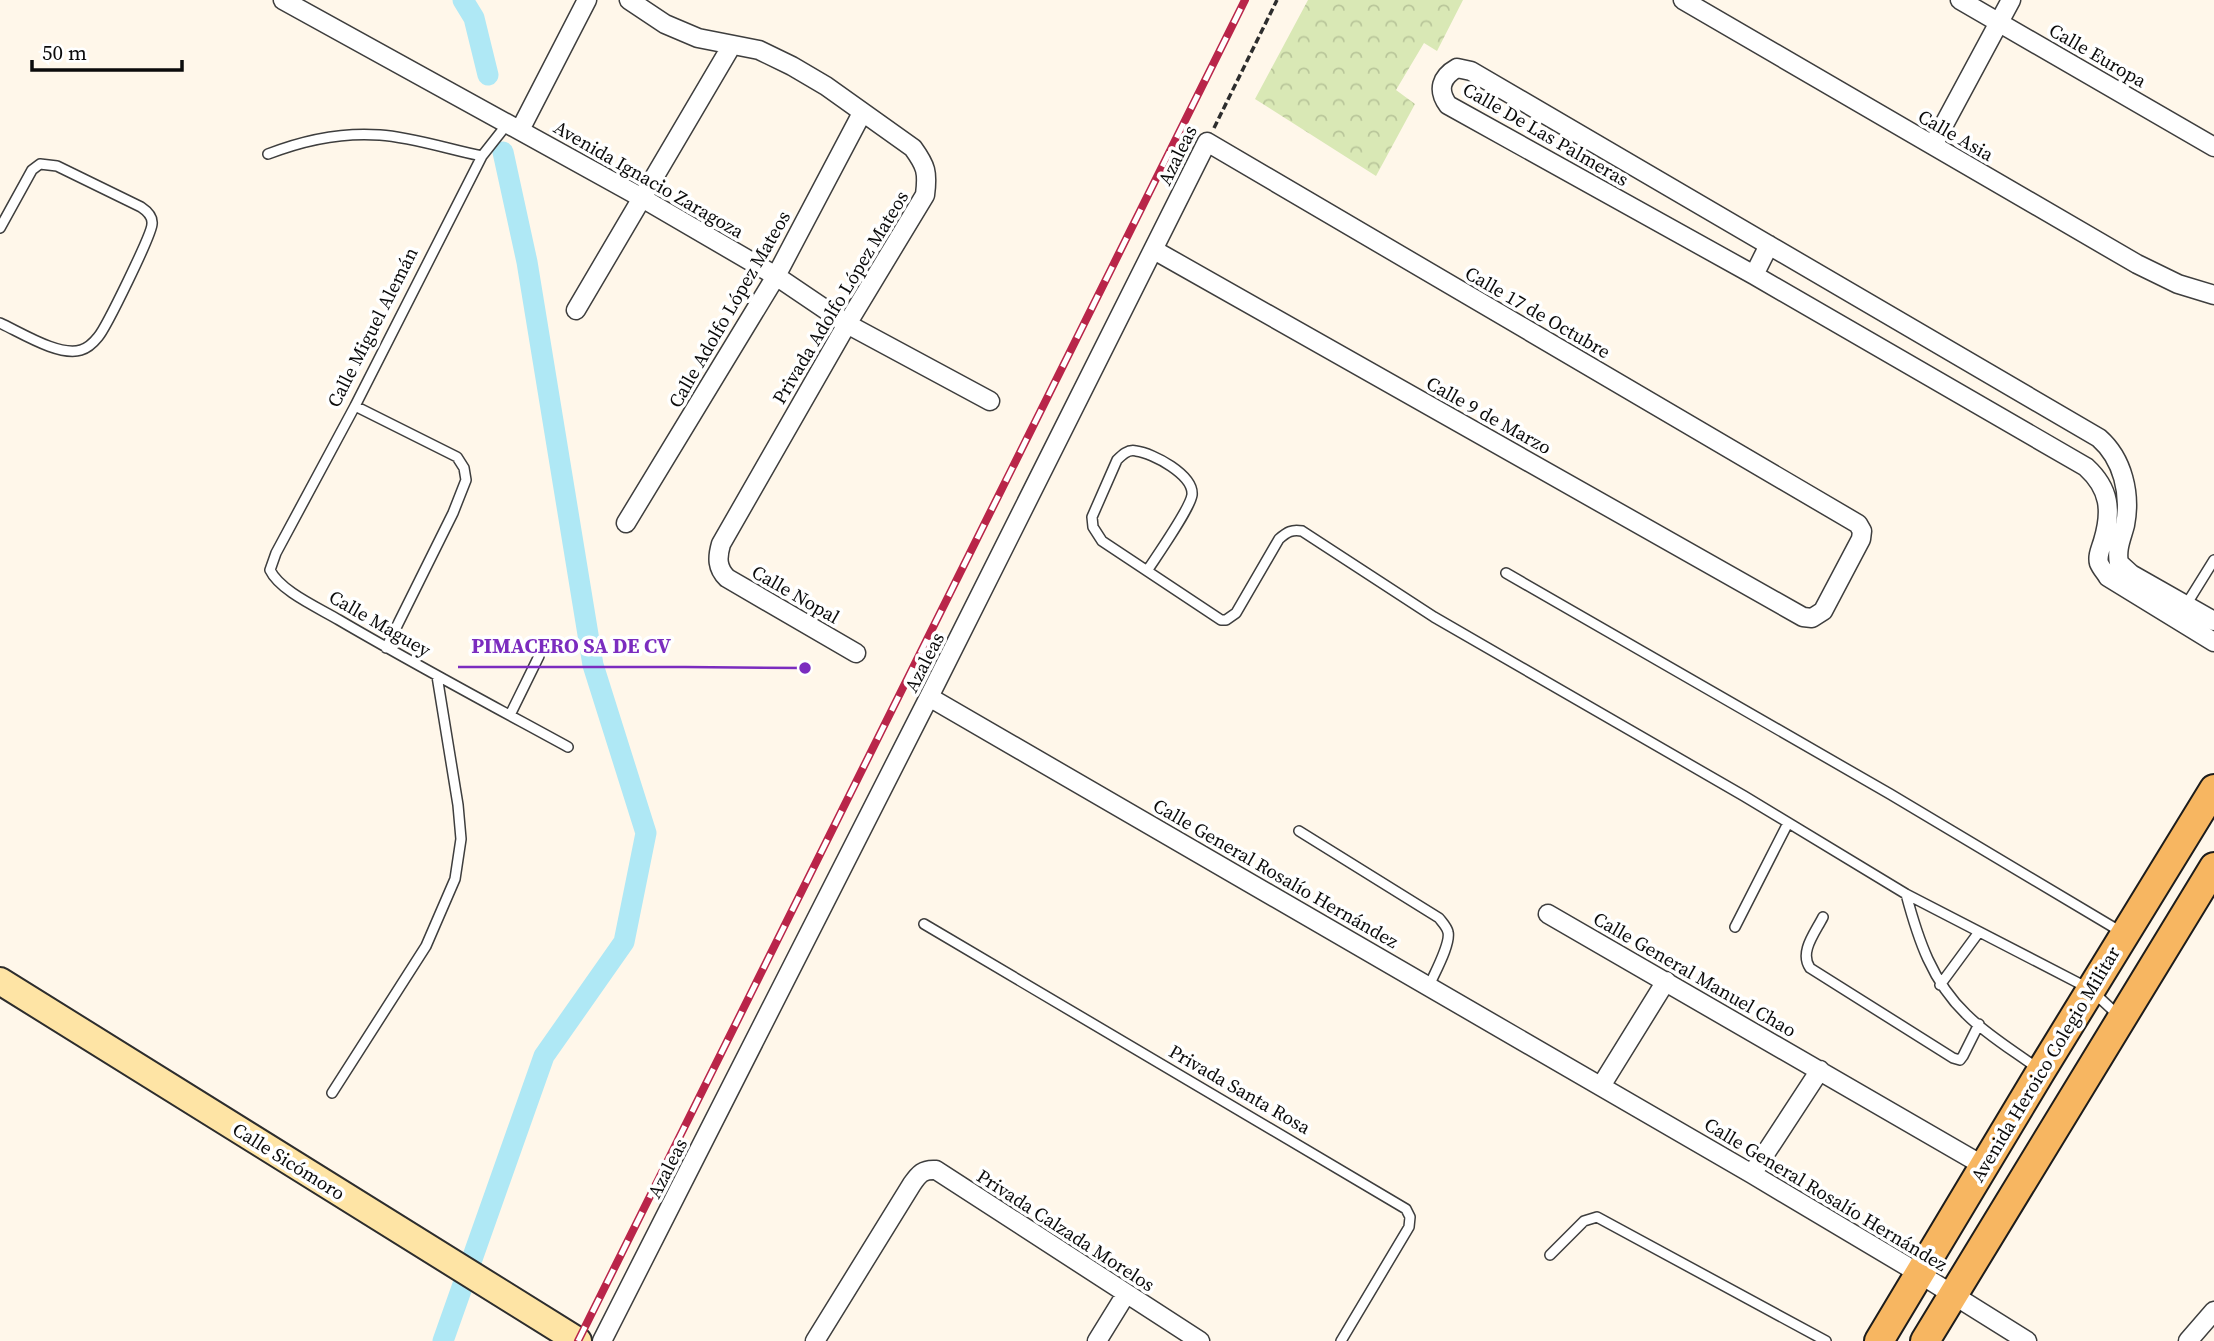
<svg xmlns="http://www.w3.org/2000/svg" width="2214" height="1341" font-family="'Source Serif 4',serif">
  <defs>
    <pattern id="park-crowns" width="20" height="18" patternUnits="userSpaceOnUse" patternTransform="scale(1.75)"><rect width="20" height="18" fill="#d9e8b5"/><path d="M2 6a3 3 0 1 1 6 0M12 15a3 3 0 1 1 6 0" fill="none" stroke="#b9c69a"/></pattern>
  </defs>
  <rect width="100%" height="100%" fill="#fff7ea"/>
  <path fill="url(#park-crowns)" d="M1308,0h155l-26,51 -13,-8 -28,47 19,14 -39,72 -121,-77z"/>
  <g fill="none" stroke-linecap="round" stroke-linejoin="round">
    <path stroke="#afe8f5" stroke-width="21" d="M463,0l11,18 14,57
      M443,1341l101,-285 80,-114 22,-109 -53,-168 -66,-403 -24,-110"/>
    <g stroke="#3e3e3e" stroke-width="12">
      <path id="lane" d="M508,123l-26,33 -127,250 -79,147 -6,17c10,21 49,38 69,50 75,44 152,85 229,127
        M268,154c36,-14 73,-22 112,-19 32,2 71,15 102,21
        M0,228l32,-58 8,-6 17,2 84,41c6,4 12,9 11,17 0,10 -46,104 -54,113 -4,5 -10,11 -17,13 -22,7 -61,-18 -81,-27
        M355,406l102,51 7,11 2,12 -13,33 -67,135
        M1147,571c9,-14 43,-62 45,-76 2,-20 -39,-42 -56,-44 -8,-2 -14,4 -19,9l-25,57 1,10 9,14 119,79h5l10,-7 43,-74c8,-7 13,-10 23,-8l132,86 310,179 162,98 184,95 29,27
        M1506,573l384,221 233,139
        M2186,605l28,-45
        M510,715l29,-59
        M1299,831l140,87c3,4 8,9 9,14 3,12 -14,42 -19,54
        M1906,894c12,45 26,88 61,121 20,20 47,36 70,53
        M1823,917c-8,16 -24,35 -13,51l143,90 7,2 3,-4 16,-32
        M924,924l482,285 4,8 -1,10 -68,114
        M1735,927l53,-104
        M1940,985l39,-53
        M332,1093l94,-147 29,-67 6,-40 -3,-34 -21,-129
        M1550,1255l34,-34 13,-4 229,124"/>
    </g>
    <g stroke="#3e3e3e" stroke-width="21">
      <path id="street" d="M283,0l359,198 134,78 71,48 143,77
        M629,0l36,24 33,14 61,12 33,16 34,20 87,62c13,18 15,24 12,47l-78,129 -126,220c-4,14 -4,24 6,34l129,75
        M1683,0l454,264 41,20 36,11
        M1960,0l254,147
        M520,130l67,-130
        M1933,145l78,-145
        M1754,275l15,-30
        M576,310l156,-265
        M626,523l150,-247 86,-163
        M2214,621l-83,-47 -12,-11c-3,-14 3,-26 6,-38 6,-31 -2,-66 -26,-87l-628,-367 -14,-3c-16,9 -20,22 -9,37l306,170 332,192c24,22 26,44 17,74 -2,7 -6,15 -4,22 2,5 6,9 9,14l106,65
        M929,697l823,477 168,100 107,67
        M1548,914l436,252
        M1601,1086l65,-105
        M1752,1174l68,-104
        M602,1341l327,-644 278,-555 651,382 4,7 -1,8 -38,72 -11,7 -9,-1 -649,-367
        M815,1341l97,-157c7,-10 11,-15 24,-14l264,171
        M1097,1341l29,-47
        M2188,1341l26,-30"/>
    </g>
    <g stroke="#2d2d2d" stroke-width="30">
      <path id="secondary" d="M0,981l578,360"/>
    </g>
    <g stroke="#1c1c1c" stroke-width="32">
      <path id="primary" d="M1879,1341l162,-270 173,-282
        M1925,1341l289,-474"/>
    </g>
    <path stroke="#2d2d2d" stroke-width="3.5" stroke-dasharray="7 3.5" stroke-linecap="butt" d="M1214,128l63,-128"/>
    <use href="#lane" stroke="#fff" stroke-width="9"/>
    <use href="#street" stroke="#fff" stroke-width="18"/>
    <use href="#secondary" stroke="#fee4a5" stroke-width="26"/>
    <use href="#primary" stroke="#f7b661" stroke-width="28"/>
    <g stroke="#b92549" stroke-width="8">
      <path id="rail" d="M578,1341l667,-1341"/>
    </g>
    <use href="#rail" stroke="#fff" stroke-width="5" stroke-dasharray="16" stroke-linecap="butt"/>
  </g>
  <g text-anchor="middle" stroke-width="7" stroke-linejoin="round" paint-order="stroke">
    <g font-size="19" fill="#0b0b0b" stroke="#fff">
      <text transform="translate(2098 55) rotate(30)" y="7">Calle Europa</text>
      <text transform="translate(1546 134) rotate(30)" y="7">Calle De Las Palmeras</text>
      <text transform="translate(1956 135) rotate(30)" y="7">Calle Asia</text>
      <text transform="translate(1177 155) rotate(-64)" y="7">Azaleas</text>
      <text transform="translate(649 179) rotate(30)" y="7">Avenida Ignacio Zaragoza</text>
      <text transform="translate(840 297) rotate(-59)" y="7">Privada Adolfo López Mateos</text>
      <text transform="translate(729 309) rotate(-60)" y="7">Calle Adolfo López Mateos</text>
      <text transform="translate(1538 312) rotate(30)" y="7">Calle 17 de Octubre</text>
      <text transform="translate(372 327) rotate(-63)" y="7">Calle Miguel Alemán</text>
      <text transform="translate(1489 415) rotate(29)" y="7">Calle 9 de Marzo</text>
      <text transform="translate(796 594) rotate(30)" y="7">Calle Nopal</text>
      <text transform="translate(380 623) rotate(30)" y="7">Calle Maguey</text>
      <text transform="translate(924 662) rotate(-63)" y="7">Azaleas</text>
      <text transform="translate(1276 873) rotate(30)" y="7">Calle General Rosalío Hernández</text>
      <text transform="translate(1695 974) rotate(30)" y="7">Calle General Manuel Chao</text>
      <text transform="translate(2045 1064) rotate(-59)" y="7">Avenida Heroico Colegio Militar</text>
      <text transform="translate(1240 1089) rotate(30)" y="7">Privada Santa Rosa</text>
      <text transform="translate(289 1161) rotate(32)" y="7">Calle Sicómoro</text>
      <text transform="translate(667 1168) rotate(-63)" y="7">Azaleas</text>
      <text transform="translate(1826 1194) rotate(31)" y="7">Calle General Rosalío Hernández</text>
      <text transform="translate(1066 1230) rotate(33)" y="7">Privada Calzada Morelos</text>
    </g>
  </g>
  <path fill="none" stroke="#7b2cbf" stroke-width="2.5" d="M805 668L685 667H458"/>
  <circle fill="#7b2cbf" stroke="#fff" stroke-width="2.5" cx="805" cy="668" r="7"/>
  <g font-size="21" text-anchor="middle" font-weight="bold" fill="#7b2cbf" stroke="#fff" stroke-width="7" stroke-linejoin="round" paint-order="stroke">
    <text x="571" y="653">PIMACERO SA DE CV</text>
  </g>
  <path d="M32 60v10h150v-10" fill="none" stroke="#0b0b0b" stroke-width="3.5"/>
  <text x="42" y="60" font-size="21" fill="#0b0b0b" stroke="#ffffff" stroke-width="5" paint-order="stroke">50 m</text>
</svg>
